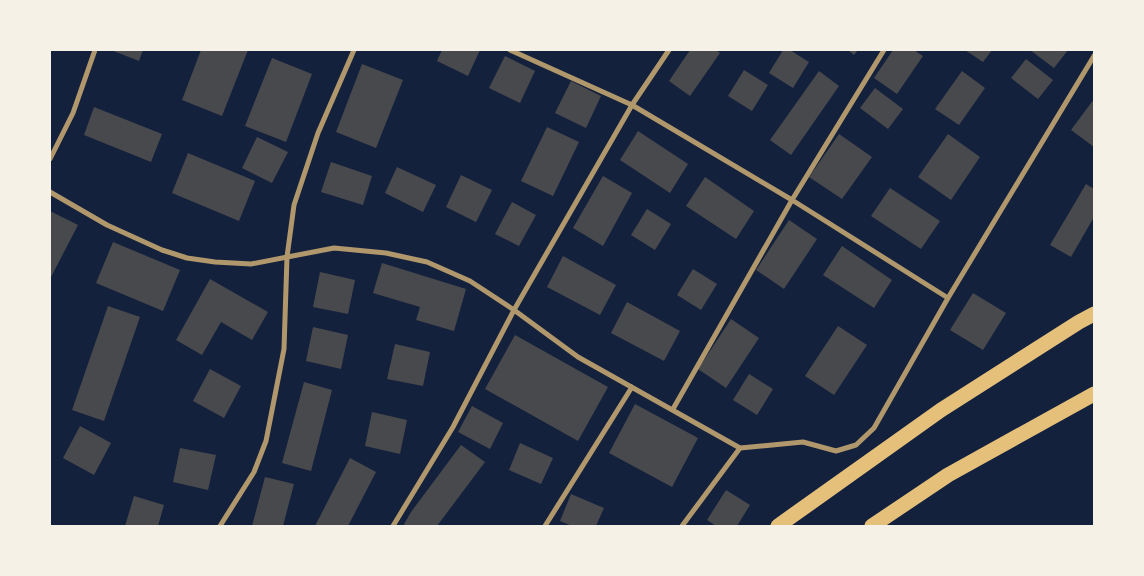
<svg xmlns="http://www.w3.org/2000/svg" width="1144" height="576" font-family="'Work Sans',sans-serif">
  <rect width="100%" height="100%" fill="#14213d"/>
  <path fill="#48494c" d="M111,50h32l-4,11z
    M201,50h47l-26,66 -40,-16z
    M442,50h38l-12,26 -31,-15z
    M690,50h26l4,3 -30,43 -21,-15z
    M783,50h7l19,12 -16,26 -24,-15z
    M848,50h10l-4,5z
    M893,50h21l9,6 -26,38 -23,-16z
    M965,50h27l-9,12z
    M1030,50h38l-14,18z
    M505,56l30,15 -15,32 -31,-15z
    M272,58l40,16 -26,68 -41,-16z
    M1026,59l27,21 -15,19 -27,-21z
    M362,64l41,16 -27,68 -40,-16z
    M744,70l24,15 -16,26 -24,-15z
    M819,71l20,15 -48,69 -21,-15z
    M962,71l23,17 -26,37 -24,-16z
    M571,81l30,15 -15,32 -31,-15z
    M875,88l28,21 -15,20 -28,-21z
    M1094,99v48l-23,-17z
    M94,107l68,27 -11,28 -67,-27z
    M547,127l32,15 -26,54 -32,-15z
    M638,131l50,33 -18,29 -50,-33z
    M839,134l33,23 -30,42 -33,-22z
    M948,134l32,23 -29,43 -33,-23z
    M257,137l31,15 -16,31 -30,-15z
    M188,153l67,28 -16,40 -67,-28z
    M331,162l41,14 -9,29 -42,-13z
    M397,167l39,18 -13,27 -38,-19z
    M461,175l31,15 -16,32 -30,-15z
    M603,176l29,17 -29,53 -30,-18z
    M705,177l49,34 -18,28 -50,-33z
    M1086,184l8,5v28l-23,40 -21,-12z
    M890,188l50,33 -19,28 -50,-33z
    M512,202l24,13 -17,31 -24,-12z
    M647,209l24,15 -16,26 -24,-15z
    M50,211l28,14 -28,54z
    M789,220l28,19 -33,50 -28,-19z
    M113,242l67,28 -17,41 -67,-28z
    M842,246l50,34 -18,28 -51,-33z
    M563,256l53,29 -16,30 -53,-28z
    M382,263l84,26 -12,42 -38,-11 4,-13 -47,-14z
    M693,269l24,15 -16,26 -24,-15z
    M320,272l35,8 -7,34 -35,-7z
    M210,279l58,33 -16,28 -31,-18 -19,33 -26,-15z
    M973,293l33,20 -23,37 -33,-20z
    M627,302l53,29 -16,30 -53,-28z
    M108,306l32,11 -36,104 -32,-11z
    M731,319l28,19 -33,50 -28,-19z
    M838,326l29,19 -33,50 -29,-19z
    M313,327l35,8 -7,34 -35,-8z
    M515,335l93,52 -30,54 -93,-52z
    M395,344l35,8 -7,34 -36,-7z
    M210,369l31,17 -17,32 -31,-17z
    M749,374l24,15 -16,26 -24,-15z
    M304,382l28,8 -21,81 -29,-8z
    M635,404l63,34 -26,49 -63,-34z
    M472,406l31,17 -13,26 -32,-17z
    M372,412l35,8 -7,34 -35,-8z
    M80,426l31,17 -17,32 -31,-17z
    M520,443l33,15 -12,26 -32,-14z
    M461,445l24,17 -48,64h-34l8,-14z
    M180,448l36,7 -8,35 -35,-8z
    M350,458l26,14 -28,54h-33z
    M265,477l29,7 -11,42h-31z
    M726,490l24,15 -13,21h-21l-9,-6z
    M571,494l33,14 -8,18h-24l-12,-5z
    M134,496l30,9 -6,21h-33z"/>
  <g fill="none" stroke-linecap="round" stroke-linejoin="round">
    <path stroke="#b1986c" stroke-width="5" d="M510,50l122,55 160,95 156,98
      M50,159l23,-46 22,-63
      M50,192l57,33 55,25 25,8 28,4 36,2 83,-16 52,5 41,9 43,19 44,29 64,47 162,91
      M673,409l119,-209 92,-150
      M220,526l34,-54 12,-31 18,-92 3,-92 7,-52 24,-72 36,-83
      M393,526l60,-99 61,-117 118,-205 37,-55
      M545,526l87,-139
      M682,526l58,-78 63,-6 33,9 20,-6 18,-17 74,-130 146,-242"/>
    <path stroke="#e5c07b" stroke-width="15" d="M778,526l163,-116 138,-88 15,-8
      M872,526l76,-51 146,-81"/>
  </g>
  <rect width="1144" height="576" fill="none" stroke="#f6f1e7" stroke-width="102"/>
</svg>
